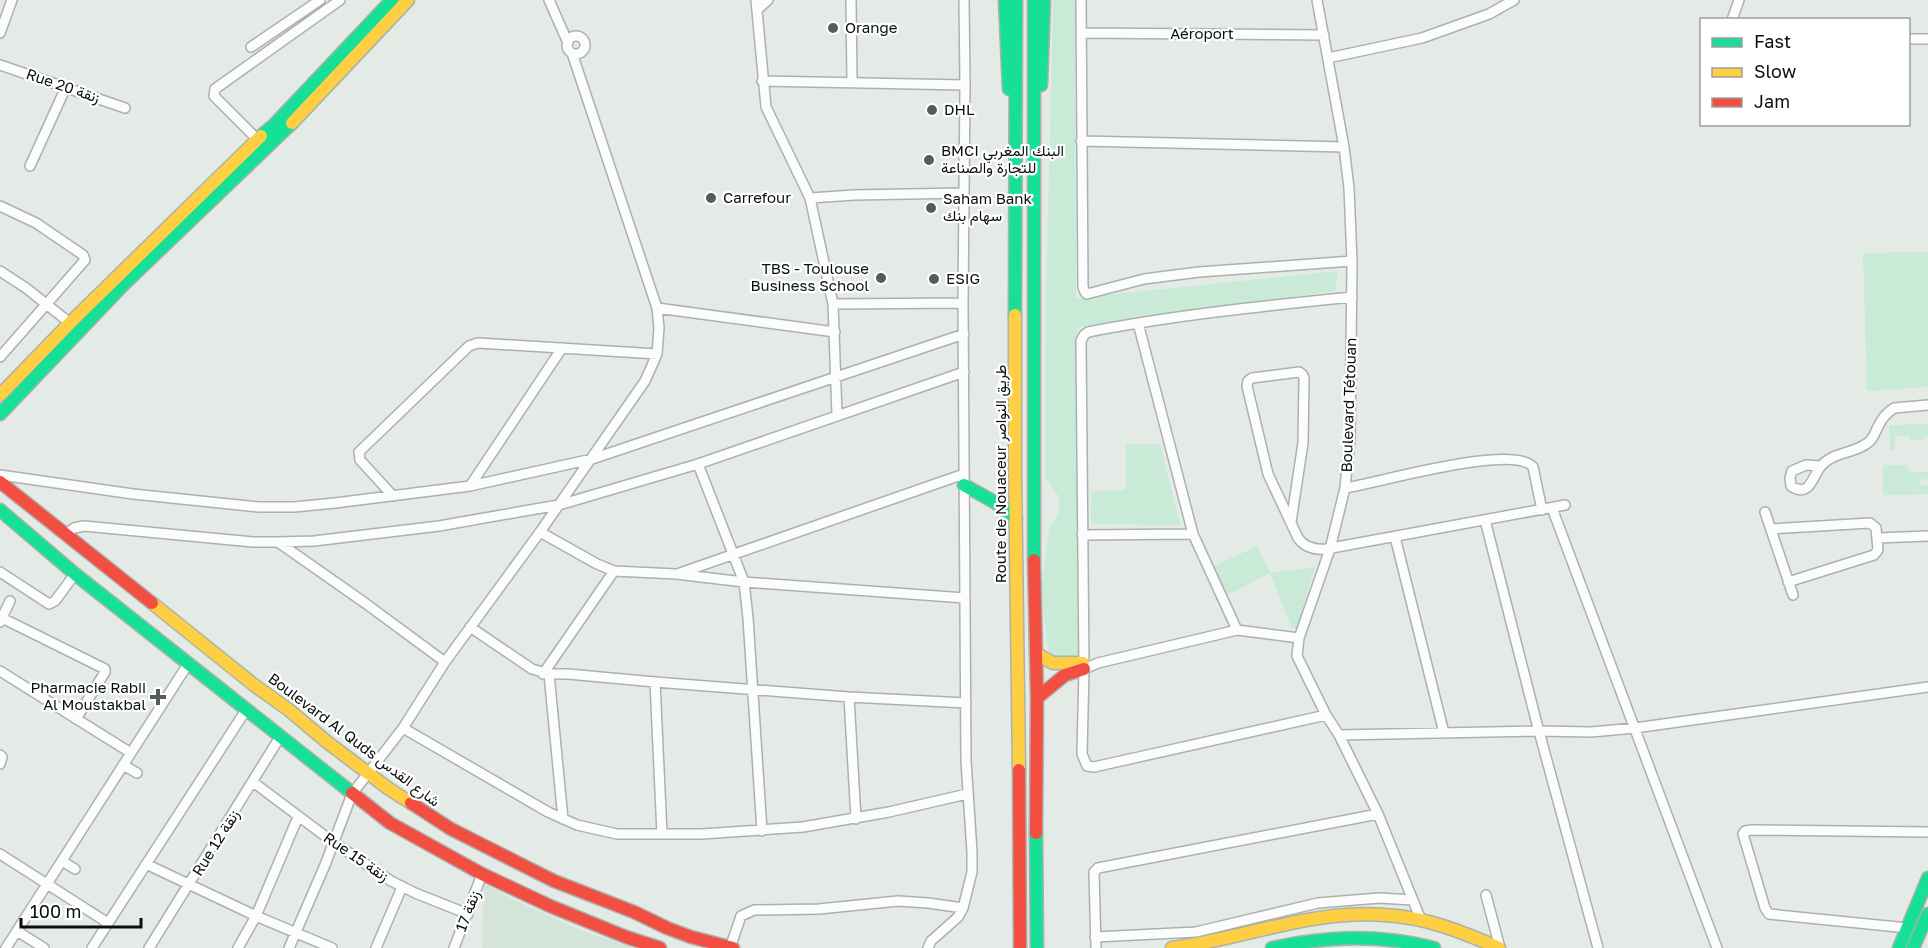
<svg xmlns="http://www.w3.org/2000/svg" width="1928" height="948" font-family="'Golos Text',Vazirmatn,sans-serif">
  <rect width="100%" height="100%" fill="#e4ebe7"/>
  <path fill="#d5e4db" d="M484,884l30,16 71,32 48,16h-151z"/>
  <path fill="#c8ead6" d="M1053,0h22l1,298 262,-27 -3,20 -258,36 1,330h-29l-8,-67 8,-62 10,-15v-16l-14,-20 1,-182z
    M1928,252v135l-61,4 -4,-138z
    M1928,424v12h-4v4h-14l-1,-4h-14v14h-5l-1,-25z
    M1126,444h34l20,81 -89,-1v-33l35,-1z
    M1883,465h24l1,7h20v7l-9,1 1,5h8v9l-45,1z
    M1257,546l13,27 45,-6 -18,60 -5,2 -22,-56 -42,22 -14,-29z"/>
  <g fill="none" stroke-linecap="round" stroke-linejoin="round">
    <g stroke="#abb1ad" stroke-width="12">
      <path id="street" d="M549,0l19,43
        M756,0l10,107 44,91 23,106 4,111
        M851,0l1,82
        M1081,0l2,287 2,5 2,2 57,-15 55,-7 153,-11
        M1317,0l27,147 5,41 3,73 -2,178 -5,49 -15,61 -31,89 -2,18 29,59 13,20 39,79 43,106
        M758,9l10,-9
        M1732,20l7,-20
        M0,33l12,-33
        M1081,33l243,2
        M567 45a9 9 0 1 1 18 0a9 9 0 1 1-18 0Z
        M1908,39h20
        M251,47l69,-47
        M1328,58l94,-20 67,-24 25,-14
        M0,65l125,43
        M762,81l203,4
        M257,139l-43,-43 1,-7 125,-89
        M1081,141l263,6
        M30,166l36,-79
        M810,198l44,-3 109,-2
        M0,206l36,17 47,32 2,5 -85,97
        M0,271l26,17 44,35
        M833,304l130,-1
        M657,308l178,24
        M1138,323l55,211 44,96
        M698,464l46,118 4,36 14,213
        M1820,466l-14,-1 -14,6 -2,7 1,8c19,13 22,-11 30,-20 13,-15 35,-12 49,-25 5,-5 5,-10 9,-16 3,-7 9,-13 15,-17l34,-3
        M0,475l133,19 126,13h35l41,-4 135,-17 122,-27 372,-125
        M470,486l92,-138
        M1345,488c33,-5 168,-45 188,-21l9,43
        M393,496l-33,-36 -1,-8 110,-106 9,-3 179,11
        M1552,508l165,440
        M1765,512l28,83
        M1485,520l52,204 61,224
        M1291,522l12,-79 1,-65 -2,-4 -3,-2 -47,6 -4,3 -1,5 21,88 30,64c7,10 17,12 28,11l239,-44
        M1771,529l99,-6 6,5 2,22 -4,5 -86,27
        M540,532l57,32 17,7 62,3 68,8 221,16
        M66,534l8,-6 10,-2 169,16h25l36,-1 125,-15 85,-15 35,-6 139,-41 266,-92
        M1082,535l111,-1
        M1395,537l49,196
        M1878,538l50,-2
        M278,542l87,61 80,59
        M0,572l49,32 6,-3 20,-27
        M680,573l284,-99
        M0,617l105,52v3l-29,47
        M0,622l10,-21
        M470,627l62,42 17,5h19l87,8 194,15 117,6
        M1084,669l14,-6 139,-33 62,8
        M0,671l131,82
        M543,674l71,-103
        M549,674l14,145
        M655,682l7,152
        M849,697l7,122
        M1326,715l-232,52 -7,-1 -5,-12 2,-85 -3,-328 3,-6 4,-3c87,-17 175,-26 264,-35
        M403,728l145,84 29,13 40,9h85l101,-7 86,-15 78,-18
        M1339,735l200,-4 52,1 44,-4 293,-41
        M0,755l2,2 -2,7
        M123,765l14,8
        M253,782l80,60 58,39 24,12 53,21
        M0,854l108,69
        M62,861l13,8
        M146,864l110,52 76,32
        M1486,895l14,53
        M1908,928l-139,-14 -4,-6 -22,-74 2,-3 7,-1 176,2
        M17,931l27,17
        M1095,937l101,-5 122,-29 61,-5 34,2
        M6,948l182,-284
        M92,948l154,-238
        M149,948l131,-211
        M238,948l18,-32 42,-99
        M289,948l36,-83 27,-71 51,-66 42,-66 95,-130 105,-151 12,-27 2,-26 -2,-20 -85,-255
        M376,948l26,-61
        M454,948l28,-74
        M730,948l11,-32 13,-6 65,-1 79,-8 30,2 35,5
        M928,948l3,-7 27,-24 5,-9 9,-36v-20l-6,-91 -3,-458 2,-218 -1,-85
        M1096,948l-2,-76 4,-4 280,-54"/>
    </g>
    <g stroke="#abb1ad" stroke-width="15">
      <path id="fast" d="M1005,0l4,89
        M1034,0v560
        M1041,85l3,-85
        M261,136l13,-11 118,-125
        M1015,315l1,-315
        M0,414l123,-129 169,-162
        M964,485l32,18 20,15
        M0,510l75,64 277,219
        M1036,833l1,115
        M1272,948c55,-12 107,-14 162,0
        M1899,948l29,-70
        M1913,948l15,-34"/>
    </g>
    <g stroke="#abb1ad" stroke-width="15">
      <path id="slow" d="M292,123l116,-123
        M1015,315v155l4,300
        M0,395l70,-72 191,-187
        M152,603l102,82 35,25 38,32 62,47 22,14
        M1037,654l16,9h30
        M1172,948c71,-9 140,-39 213,-33 40,2 78,17 114,33"/>
    </g>
    <g stroke="#abb1ad" stroke-width="15">
      <path id="jam" d="M0,482l152,121
        M1034,560l3,138 -1,135
        M1037,698l28,-23 19,-6
        M1019,770l1,178
        M352,793l38,30 92,51 68,32 76,31 34,11
        M411,803l40,26 103,52 80,31 33,16 24,9 42,11"/>
    </g>
    <use href="#street" stroke="#fbfcfb" stroke-width="9"/>
    <use href="#fast" stroke="#16e098" stroke-width="12"/>
    <use href="#slow" stroke="#ffcf43" stroke-width="12"/>
    <use href="#jam" stroke="#f24e42" stroke-width="12"/>
  </g>
  <g fill="#575c59" stroke="#fff" stroke-width="2">
    <circle cx="833" cy="28" r="6"/>
    <circle cx="932" cy="110" r="6"/>
    <circle cx="929" cy="160" r="6"/>
    <circle cx="711" cy="198" r="6"/>
    <circle cx="931" cy="208" r="6"/>
    <circle cx="881" cy="278" r="6"/>
    <circle cx="934" cy="279" r="6"/>
    <path d="M155 688h6v6h6v6h-6v6h-6v-6h-6v-6h6z"/>
  </g>
  <g text-anchor="middle" stroke-width="4.5" stroke-linejoin="round" paint-order="stroke">
    <g font-size="15" fill="#0b0f0c" stroke="#fff" text-anchor="start">
      <text x="845" y="33">Orange</text>
      <text x="944" y="115">DHL</text>
      <text x="941" y="156">BMCI البنك المغربي<tspan x="941" dy="17">للتجارة والصناعة</tspan></text>
      <text x="723" y="203">Carrefour</text>
      <text x="943" y="204">Saham Bank<tspan x="943" dy="17">سهام بنك</tspan></text>
      <text x="869" y="274" text-anchor="end">TBS - Toulouse<tspan x="869" dy="17">Business School</tspan></text>
      <text x="946" y="284">ESIG</text>
      <text x="146" y="693" text-anchor="end">Pharmacie Rabii<tspan x="146" dy="17">Al Moustakbal</tspan></text>
    </g>
    <g font-size="15" fill="#0b0f0c" stroke="#fff">
      <text x="1202" y="39">Aéroport</text>
      <text transform="translate(63 86) rotate(19)" y="5">Rue 20 زنقة</text>
      <text transform="translate(1349 405) rotate(-88)" y="5">Boulevard Tétouan</text>
      <text transform="translate(1001 474) rotate(-90)" y="5">Route de Nouaceur طريق النواصر</text>
      <text transform="translate(354 740) rotate(37)" y="5">Boulevard Al Quds شارع القدس</text>
      <text transform="translate(216 843) rotate(-58)" y="5">Rue 12 زنقة</text>
      <text transform="translate(356 857) rotate(34)" y="5">Rue 15 زنقة</text>
      <text transform="translate(468 911) rotate(-69)" y="5">زنقة 17</text>
    </g>
  </g>
  <rect x="1700" y="18" width="210" height="108" fill="#ffffff" stroke="#9d9f9e" stroke-width="1.5"/>
  <rect x="1712" y="38" width="30" height="9" fill="#16e098" stroke="#9d9f9e" stroke-width="1.5"/>
  <text x="1754" y="48" font-size="18" fill="#0b0f0c">Fast</text>
  <rect x="1712" y="68" width="30" height="9" fill="#ffcf43" stroke="#9d9f9e" stroke-width="1.5"/>
  <text x="1754" y="78" font-size="18" fill="#0b0f0c">Slow</text>
  <rect x="1712" y="98" width="30" height="9" fill="#f24e42" stroke="#9d9f9e" stroke-width="1.5"/>
  <text x="1754" y="108" font-size="18" fill="#0b0f0c">Jam</text>
  <path d="M21 918v9h120v-9" fill="none" stroke="#0b0f0c" stroke-width="3"/>
  <text x="30" y="918" font-size="18" fill="#0b0f0c" stroke="#ffffff" stroke-width="4.5" paint-order="stroke">100 m</text>
</svg>
